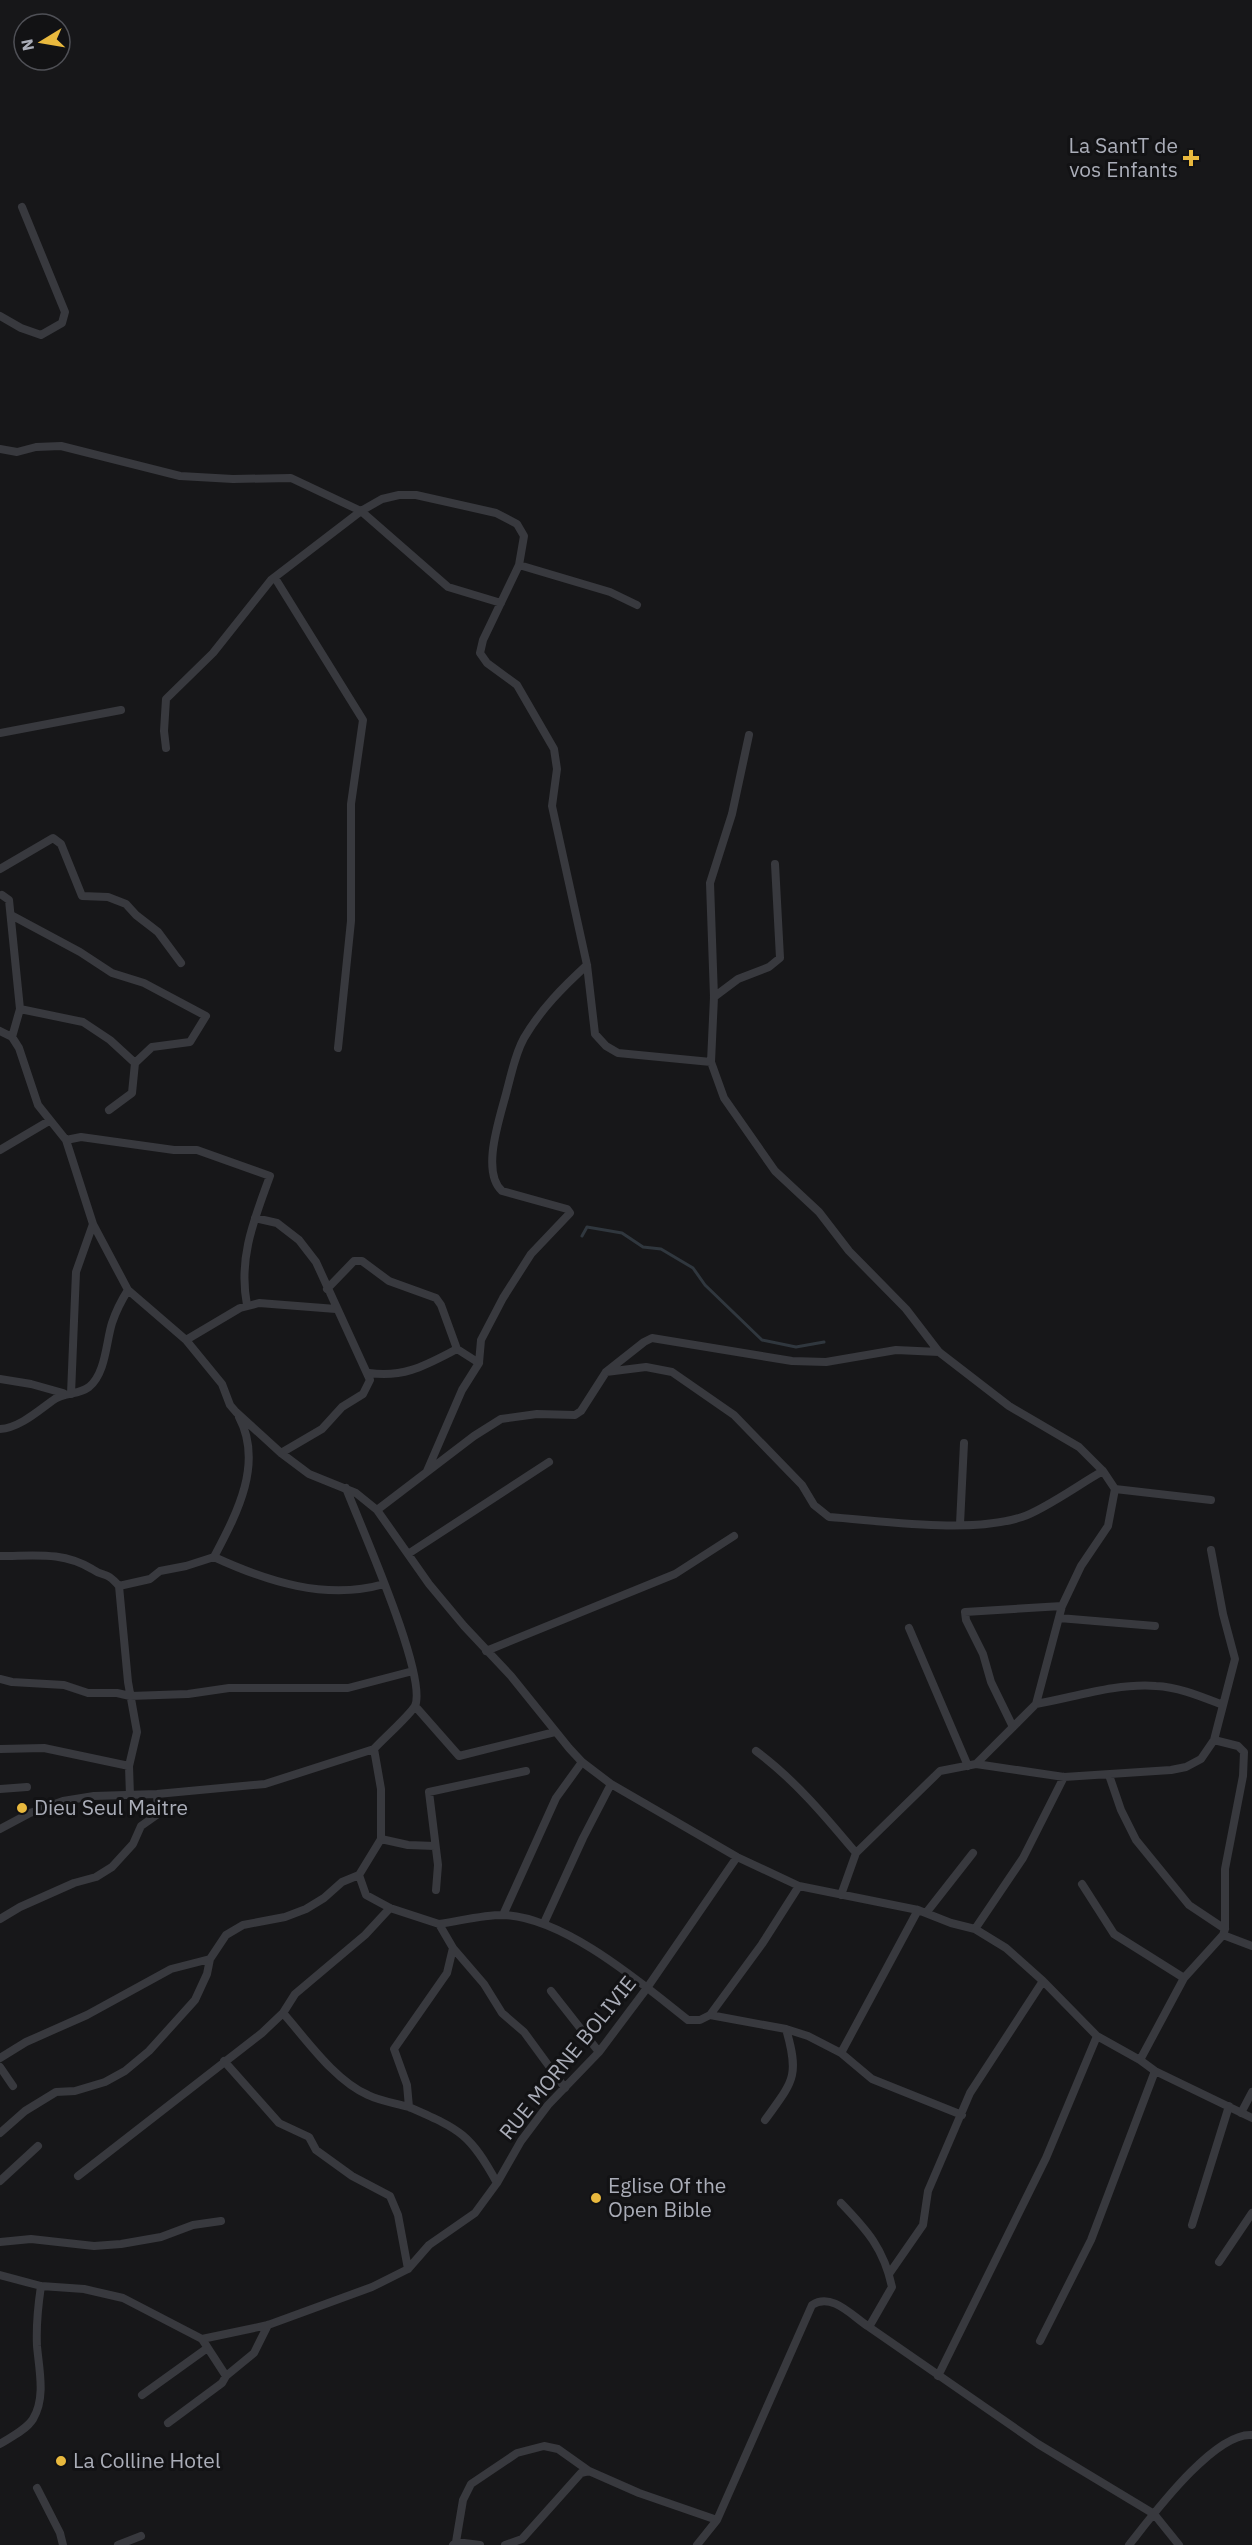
<svg xmlns="http://www.w3.org/2000/svg" width="1252" height="2545" font-family="'IBM Plex Sans',sans-serif">
  <rect width="100%" height="100%" fill="#171719"/>
  <g fill="none" stroke-linecap="round" stroke-linejoin="round">
    <path stroke="#30373e" stroke-width="3" d="M582,1236l5,-9 35,6 21,14 18,2 32,19 12,17 57,55 34,7 28,-5"/>
    <path stroke="#38393e" stroke-width="8" d="M0,316l21,12 20,7 21,-12 3,-11 -43,-105
      M0,449l17,3 19,-5 25,-1 119,30 53,3 58,-1 70,33 87,76 53,16
      M519,565l91,27 27,13
      M275,578l88,142 -12,84v117l-13,127
      M0,733l121,-23
      M749,735l-17,79 -22,69 4,114 -3,65 13,36 51,73 44,41 30,39 57,58 33,43 70,54 70,41 24,24 12,18 -7,37 -27,40 -19,40 -26,98 -60,60
      M166,748l-2,-17 2,-32 47,-46 58,-73 90,-69 21,-12 17,-4h17l80,18 21,11 7,12 -5,29 -36,75 -3,13 7,10 30,22 37,64 3,20 -5,37 35,159 8,69 11,12 12,7 93,9
      M0,869l53,-31 8,6 21,52 26,1 18,7 10,11 22,17 23,31
      M2,895l7,5 11,109 -8,28
      M11,915l69,37 32,21 32,10 62,33 -16,26 -38,5 -17,16 -3,30 -23,17
      M714,997l24,-18 31,-12 11,-9 -5,-94
      M20,1009l63,13 27,18 25,23
      M0,1031l12,6 7,11 19,57 28,35 27,84 35,66 58,50 36,44 8,21 6,7 45,41 28,21 47,19 21,17 52,74 35,42 47,50 58,72 13,14 29,22 126,73 62,29 119,24 33,13 24,6 31,19 37,33 54,55 43,24 15,11 97,47
      M66,1140l15,-3 93,13h23l73,26c-16,44 -32,82 -23,129
      M0,1150l49,-29
      M255,1218l22,5 22,17 17,22 54,118 -7,14 -21,13 -20,22 -41,24
      M327,1289l27,-28h8l27,20 47,17 5,7 16,44
      M186,1340l54,-32 19,-5 77,6
      M606,1372l40,-5 26,5 62,43 68,70 12,20 15,12c56,4 141,17 193,0 22,-7 59,-34 81,-46
      M369,1373c36,5 57,-8 88,-24l22,14
      M0,1379l31,5 32,9
      M71,1394l5,-122 17,-48
      M0,1429c19,-1 38,-18 52,-28 12,-10 25,-5 37,-14 17,-14 17,-45 23,-64 4,-12 9,-22 16,-33
      M427,1471l35,-81 17,-27 2,-23 22,-42 28,-44 39,-41 -3,-4 -65,-18c-22,-20 -1,-76 5,-101 5,-18 8,-36 17,-52 17,-29 39,-51 63,-73
      M1115,1489l96,11
      M377,1510l97,-74 27,-17 36,-5 38,1 6,-4 25,-39 38,-30 8,-4 140,23 34,1 70,-12 43,2
      M960,1524l4,-81
      M408,1554l141,-92
      M0,1556c34,0 62,-5 92,13 13,9 13,1 27,17
      M214,1557c52,24 112,44 170,27
      M1059,1618l96,8
      M909,1628l59,138
      M486,1651l189,-77 59,-38
      M0,1679l12,3 52,3 24,8h29l13,3 58,-2 41,-6h119l65,-17
      M1036,1704c39,-7 80,-21 120,-18 23,1 46,11 67,19
      M415,1706l44,50 96,-24
      M1012,1725l-21,-43 -8,-28 -17,-34 -1,-8 97,-6
      M0,1749l44,-1 85,18
      M756,1751c39,29 69,65 100,102
      M1109,1775l12,35 15,30 53,65 36,24
      M0,1789l27,-2
      M130,1796l-1,-30 8,-34 -9,-50 -9,-96 31,-7 10,-8 26,-5 28,-9c22,-42 50,-93 25,-140
      M0,1829l30,-16 33,-12 31,-5 63,-2 108,-10 109,-35
      M381,1839l27,6 27,1
      M359,1875l7,20 24,13 49,16 14,24 -6,25 -53,76 13,36 2,22c50,22 61,26 88,76
      M1082,1884l32,50 70,44
      M436,1890l2,-25 -9,-73 97,-21
      M841,1895l15,-42 84,-82 36,-7 88,13 107,-7 15,-3 15,-8 13,-19 21,-81 -12,-45 -12,-64
      M926,1913l47,-60
      M503,1915l53,-117 26,-36
      M0,1919l20,-12 54,-24 22,-6 16,-10 21,-23 8,-18 17,-12 -1,-20
      M544,1923l39,-85 28,-54
      M439,1924c21,-3 43,-9 64,-9 61,2 138,68 185,105h12l10,-5 76,14 22,7 33,17 31,26 90,36
      M975,1929l48,-71 41,-81
      M1223,1935l29,11
      M453,1948l31,36 18,29 22,19 41,56
      M551,1991l48,61
      M283,2013c23,26 52,68 85,82 12,6 27,8 41,12
      M710,2015l52,-71 37,-58
      M841,2053l77,-143
      M0,2058l26,-16 61,-27 84,-46 39,-10 16,-24 17,-10 42,-8 21,-8 18,-11 18,-16 17,-7 22,-36v-50l-7,-40c8,-9 36,-34 41,-43 13,-30 -55,-181 -69,-218
      M1140,2060l44,-82 39,-43 2,-6v-60l18,-93 1,-24 -6,-6 -24,-6
      M224,2061l55,62 30,14 7,13 36,26 38,20 8,19 10,54
      M0,2067l13,19
      M1241,2113l11,-21
      M765,2120c28,-39 35,-43 21,-91
      M0,2133l25,-22 31,-19 19,-1 30,-9 20,-11 24,-20 46,-51 12,-26 3,-15
      M78,2176l184,-143 21,-20 12,-19 70,-59 25,-27
      M0,2181l38,-35
      M841,2203c26,27 43,46 51,84l-23,40 169,117 116,70 25,31
      M1192,2225l37,-119
      M0,2242l31,-3 63,7 27,-2 40,-7 32,-12 28,-4
      M1219,2262l33,-49
      M889,2274l34,-49 5,-34 42,-98 73,-112
      M0,2275l41,11 43,3 39,9 79,41 66,-14 104,-38 36,-18 21,-24 46,-32 22,-30 24,-42 27,-36 51,-53 48,-64 90,-131
      M1040,2341l51,-101 64,-169
      M226,2376l28,-23 14,-28
      M938,2376l108,-218 51,-122
      M142,2395l64,-46
      M168,2423l54,-40 4,-7 -24,-37
      M0,2444c11,-7 26,-14 33,-25 13,-21 6,-50 4,-73 -1,-20 1,-40 4,-60
      M37,2488l23,45 3,12
      M456,2542l24,3
      M118,2545l23,-9
      M453,2545l3,-3 7,-42 8,-16 46,-31 27,-7 14,3 31,22
      M505,2545l17,-6 59,-66 8,-2 50,22 78,27 95,-215c20,-13 40,11 57,22
      M697,2545l20,-25
      M1129,2545c23,-29 85,-113 123,-110"/>
  </g>
  <g fill="#e9b93e" stroke="#121214" stroke-width="2">
    <path d="M1188 149h6v6h6v6h-6v6h-6v-6h-6v-6h6z"/>
    <circle cx="22" cy="1808" r="6"/>
    <circle cx="596" cy="2198" r="6"/>
    <circle cx="61" cy="2461" r="6"/>
  </g>
  <g text-anchor="middle" stroke-width="6" stroke-linejoin="round" paint-order="stroke">
    <g font-size="21" fill="#aaadb8" stroke="#121214" text-anchor="start">
      <text x="1178" y="153" text-anchor="end">La SantT de<tspan x="1178" dy="24">vos Enfants</tspan></text>
      <text x="34" y="1815">Dieu Seul Maitre</text>
      <text x="608" y="2193">Eglise Of the<tspan x="608" dy="24">Open Bible</tspan></text>
      <text x="73" y="2468">La Colline Hotel</text>
    </g>
    <g font-size="21" fill="#aaadb8" stroke="#121214">
      <text transform="translate(568 2058) rotate(-51)" y="7">RUE MORNE BOLIVIE</text>
    </g>
  </g>
  <g transform="translate(42 42) rotate(259)"><circle r="28" fill="#121214" stroke="#4f5056" stroke-width="1.5"/>
  <path d="M0-4.5L10 22L0 15L-10 22Z" fill="#e9b93e"/>
  <text y="-9" font-size="16" font-weight="bold" text-anchor="middle" fill="#aaadb8">N</text>
  </g>
</svg>
